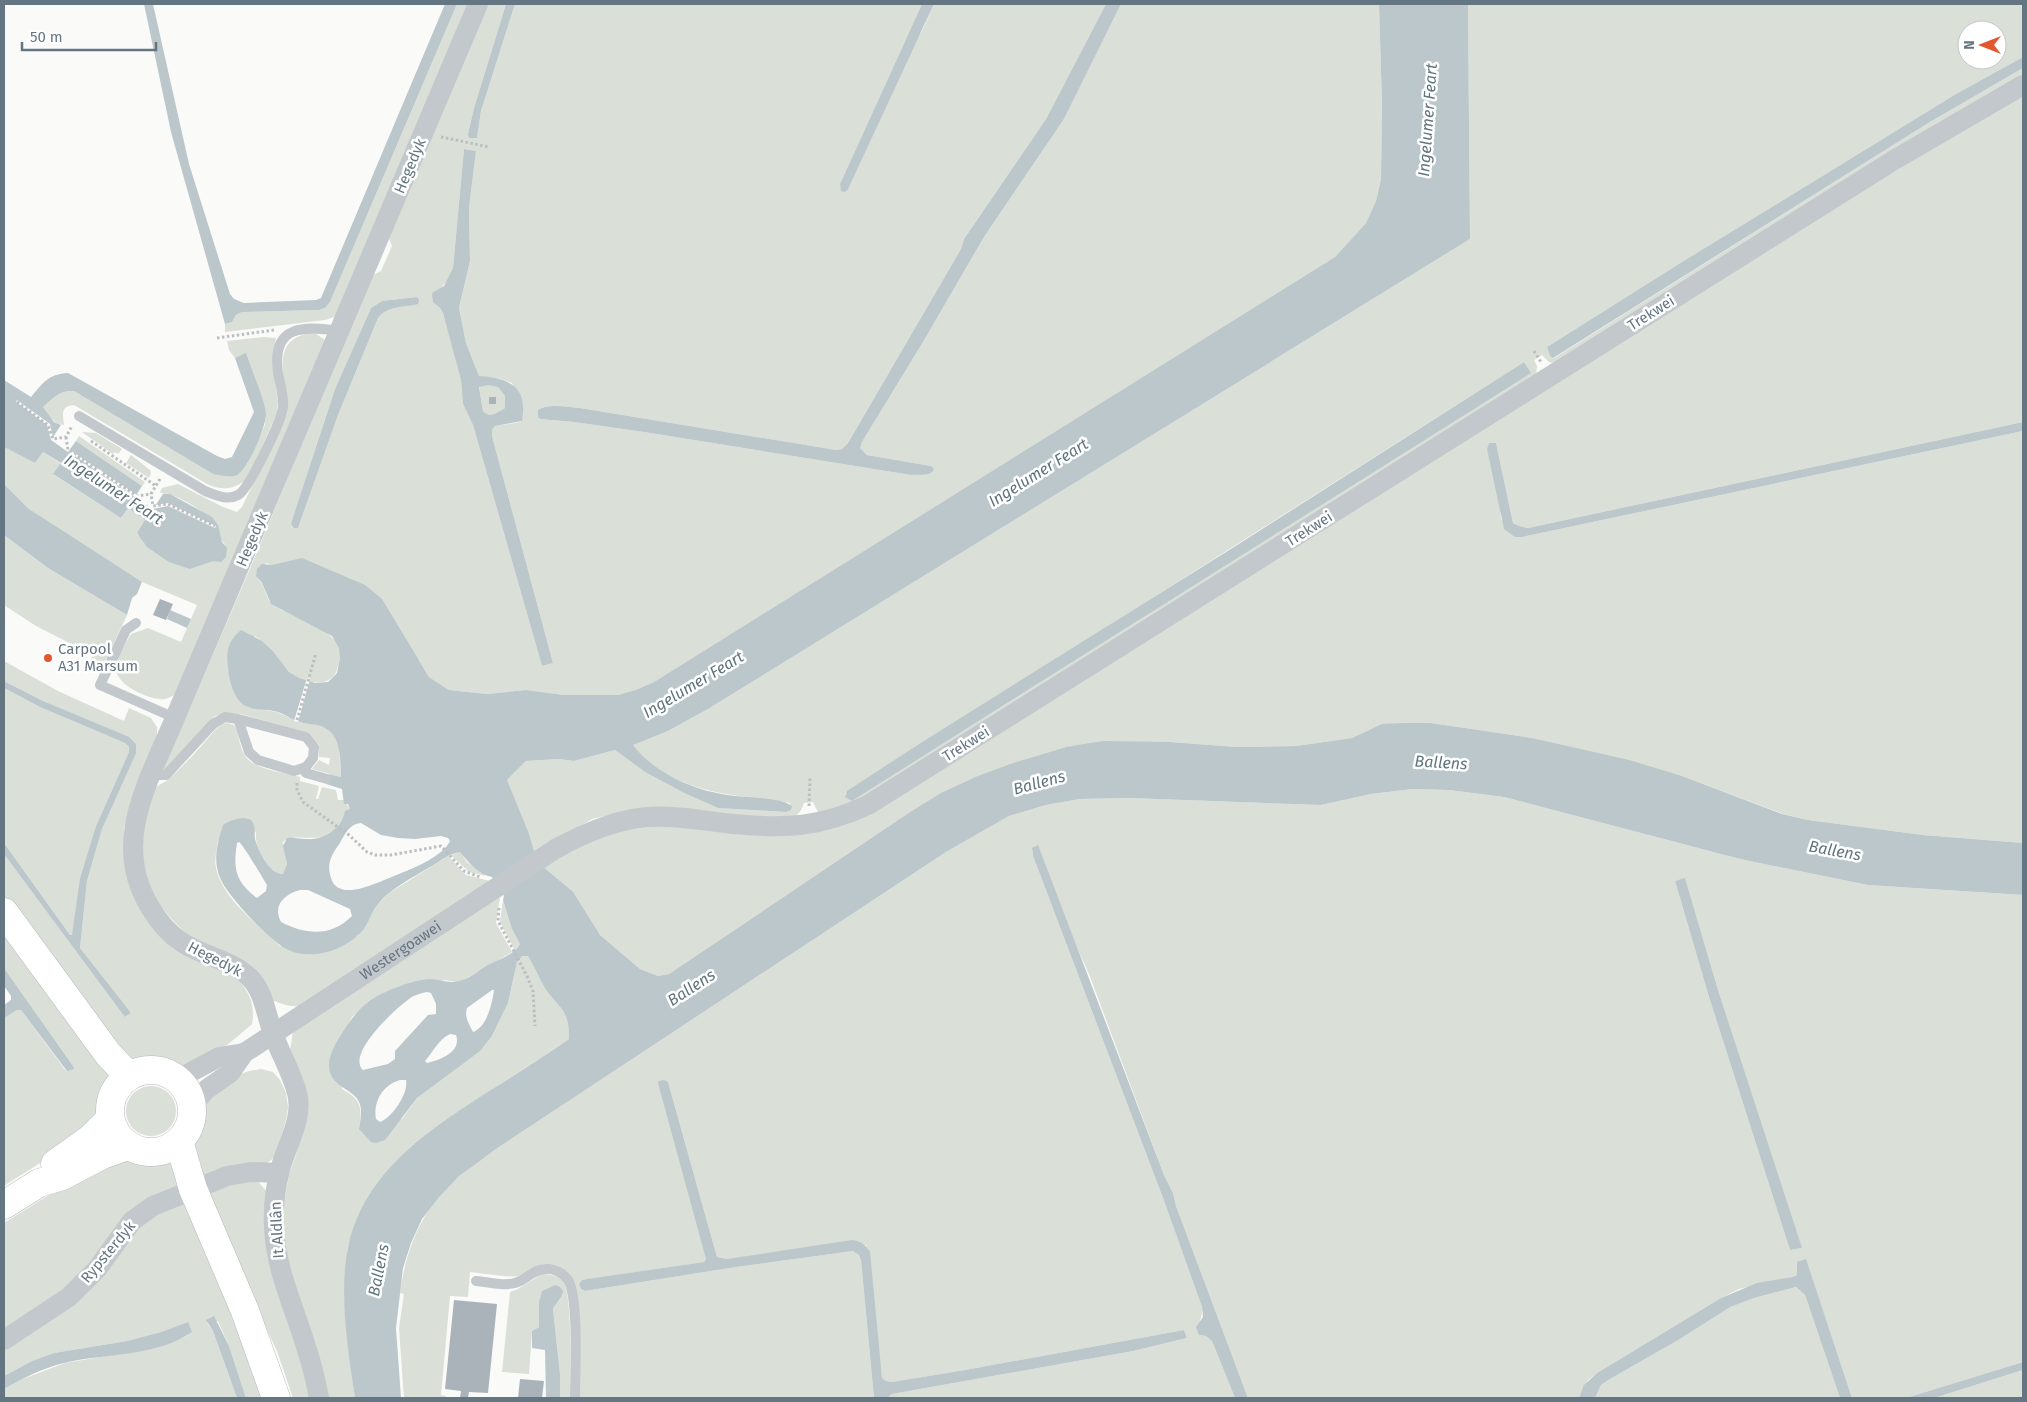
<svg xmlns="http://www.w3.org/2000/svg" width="2027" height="1402" font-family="'Fira Sans',sans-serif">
  <rect width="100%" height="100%" fill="#fafaf8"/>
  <path fill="#dadfd7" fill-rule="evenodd" d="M457,4h12l-132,312 -12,4 -100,12v-8l7,-2 4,-7 6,-3 77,-2 6,-2 5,-6z
    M487,4h19l-32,104 -6,26 9,4 4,-27 34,-107h407l-82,180 84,-157 10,-23h172l-60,115 -82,120 -3,10 -113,194 -6,6 -6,1 -256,-42c-12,-1 -32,-5 -42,2l2,9 34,3 70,10 267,43 20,-9 -64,-11 -7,-7 2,-6 61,-100 61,-105 80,-118 57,-115h258l3,101 -1,74 -5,22 -10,22 -31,34 -681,425 -18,9 -18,4h-54l-38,-5 -39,4 -38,-4 -20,-13 -10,-17 -148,-95 -5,-2 -8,16c8,7 7,20 15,26 18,12 59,22 66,43 2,6 1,12 -1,18 -4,20 -24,19 -40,12 -12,-6 -17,-18 -26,-28 -5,-5 -11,-10 -17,-14l-8,71 30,5 25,11 15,1 9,4 8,8 5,11 2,30 -29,-8 7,-9 10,5 1,-7 -11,-1v-12l-10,-12 -68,-19 -17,-1 -9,3 -51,55 -1,-1 92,-213 116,-281 10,-5 11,-25 -4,-10zM464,149l12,2 -7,57 1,53 -11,47 7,35 13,33 22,3 11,4 11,30 -2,9 -26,4 -3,4v6l61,227 -11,3 -69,-241 -10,-21 -2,-24 -8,-32 -10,-35 -6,-9 1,-13 10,-11 5,-12zM417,297l-36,15 -3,6 -40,97 -40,113 -7,-4 2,-7 42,-128 36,-81 11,-7z
    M1468,4h555v53l-67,37 -274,168 -135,85 3,9 4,2 376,-236 93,-54v11l-470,284 -4,-1 -7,-7 -8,5 3,6 -1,10 -691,433 -27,3 -5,-10 -9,1c-3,11 -10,15 -20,18l-149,-12 -43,10 -58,36 -27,-75 19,-19 33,-2 15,2 41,-11 30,22 39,21 34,15 68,4 5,-2 -1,-7 -9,-2c-53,-5 -113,-11 -149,-56l36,-14 40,-22 762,-470zM1967,30h30v30h-30zM1524,362l6,11 -678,428 -7,-7 77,-52 139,-86z
    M2023,90v332l-495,106 -9,-2 -6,-3 -17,-80 5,76 21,18 501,-106v412l-100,-8 -115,-15 -25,-6 -101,-38 -150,-38 -101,-15h-28l-32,6 -19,9 -56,8 -59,1 -67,-5 -104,5 -50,15 -109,52 -238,160 -11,2 -18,-7 -40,-34 -58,-69 85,-41 187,5z
    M316,334l9,6 -151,355c-5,3 -9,5 -15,4 -15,-2 -45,-15 -43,-33 1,-11 10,-23 15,-32l17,-6 33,14 16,-37 -55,-23 -38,-23 -75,-50 -25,-25v-37l31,16 8,-11 18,12 -7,11 67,43 7,-10 17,12 -8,14 53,35 23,-9 12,-16c-7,-5 -4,-15 -10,-21 -11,-11 -28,-23 -44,-28 -4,-2 -7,0 -11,-3l2,-4 16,-4 45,23 14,5 5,-5 45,-93c3,-24 -17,-63 10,-77 6,-3 12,-4 19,-3z
    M264,337l12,1 -4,25 6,38 -1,12 -29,65c-14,12 -25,13 -41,6l-133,-79c-14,1 -11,10 -10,20 -11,-1 -15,-10 -21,-18 10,-9 17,-17 31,-16l139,83 34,-10 18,-39 1,-13 -21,-58 -10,4 -6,-8 -2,-9z
    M488,384l10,3 7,9v12c-7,4 -15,11 -22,3l-4,-25z
    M82,432l14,1 26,16 -4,5 -3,-2 -2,2z
    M79,436l66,46 -3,4 -66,-45z
    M131,455l19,15 1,3 -2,5 -23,-15z
    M4,535l44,33 79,47 -21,45 -5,4 -15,4 7,-13 -57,-29 -32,-21z
    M4,661l54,30 66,30 5,-13 22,10 6,9v13l-27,66 -6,23 4,46 8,26 16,22 88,59c11,13 15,25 12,42 -14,12 -43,38 -61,42 -10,2 -22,-3 -32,-4 -12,-1 -23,1 -35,-3l-120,-157v-48l122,163 4,-4 -50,-65 7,-67 15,-52 34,-85 -93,-43 -39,-20z
    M4,688l36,19 85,36 4,4v5l-33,74 -24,109h-2l-66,-92z
    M227,723l7,2 2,4c3,8 4,19 9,27 8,13 40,17 55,21v4l19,5 -3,13h2l4,-12 14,3 2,10h6l6,9c-8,7 -11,19 -20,25 -15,9 -37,-2 -47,8l4,22 -4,10c-15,0 -29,-28 -27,-42l-38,9c-1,8 -4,18 -2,27 7,32 42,56 64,78l78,-10 20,-32 11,-11 59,-37 18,19 24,6 -187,125c-33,3 -55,-24 -80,-43 -45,-36 -85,-63 -81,-127 1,-14 5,-36 13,-47 3,-5 11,-7 15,-11 17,-15 32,-33 47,-50l6,-4z
    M1413,789l36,1 55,7 236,62 128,26 155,10v467l-117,36h-54l-46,-138 -8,14 -6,3 -53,12 -18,9 -124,75 -9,7 -9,18h-331l-72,-192 -3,-13 -9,-18 -75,-201 -57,-126 1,8 130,342 39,109c1,12 -6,18 -3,28l7,1 6,5 23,57h-348l5,-4 241,-43 54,-13 -3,-8 -219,40 -73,12 -6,-1 -4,-3 -16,-133 -139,14 -10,-2 -49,-175 -3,-2 41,179 -2,3 -122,18 -3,4 2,5 4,2 151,-24 117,-16 6,4 2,5 13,138h-295l-4,-112c-7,-20 -24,-28 -44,-18 -4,2 -9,7 -13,8 -9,2 -37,-3 -48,-4l-2,25 -18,-1 -9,99 5,1 -1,2h-41l-5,-70 5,-34 -4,-1c6,-45 23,-87 59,-117 12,-11 27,-19 40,-29l447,-295 63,-36 37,-11 34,-6 49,-1 192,7 50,-11zM1685,879l33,111 83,258 -11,2 -81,-253 -34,-116z
    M460,851l7,11 19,14 -17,-4 -18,-17z
    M500,897l-4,26 16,29 -45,26 -10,4 -12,-2 -56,12 -20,9 -17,16 -5,9 -5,63c20,11 20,18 17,40l43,-10 15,-21 63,-48 12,-14 16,-33 9,-41 5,-6h6c6,10 11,22 17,31 15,23 24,21 24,52 -27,18 -55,36 -82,54 -55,36 -107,68 -131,132 -3,7 -6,15 -8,22 -8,50 0,102 7,151h-28l-39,-126 -6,-57 7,-40 9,-26 -8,-98 4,-26z
    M503,900l9,29 8,15 -5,6 -15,-28z
    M4,924l110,154 -13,18 -2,15 -30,34 -64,40 -1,-167 13,-8h4l45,61 7,-5 -69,-98z
    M261,1069l12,3 7,8 6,13 2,14 -2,13 -10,36 -10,8 -68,17 -6,-41 15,-41 31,-24 11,-4z
    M126 1111a25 25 0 1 1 50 0a25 25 0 1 1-50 0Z
    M131,1157l19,5 23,-5 11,29 -72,51 -47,54 -61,41v-109l93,-58z
    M257,1180l10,12 44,206h-18l-16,-47 -75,-158 12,-5z
    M191,1197l78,201h-23l-17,-52 -11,-25 -11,2 6,8 24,67h-233v-9l16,-9 45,-17 88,-15 34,-12 1,-14 -27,10 -34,9 -73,12 -22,8 -28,15v-28l133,-122z
    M542,1274c7,0 16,1 21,8 10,12 7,97 7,116h-10v-24l-7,-65 4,-9 -2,-15 -13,6c-4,13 0,24 -3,36l-7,4 -3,43 -27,-2 8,-80 8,-3z
    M1796,1287l9,8 35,103h-245l6,-13 9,-6 70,-40 49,-32 25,-9z
    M2023,1370v28h-89z"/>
  <path fill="#bbc7cb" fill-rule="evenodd" d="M144,4h9l36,160 41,130 4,5 10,4 72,-3 5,-2 124,-294h12l-127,298 -5,6 -6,2 -77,2 -6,3 -4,7 -7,2 -54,-192z
    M506,4h9l-34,107 -4,27h-8l-1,-4 6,-26z
    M922,4h12l-86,185 -3,3 -4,-1 -1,-7z
    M1106,4h15l-57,115 -80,118 -61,105 -61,100 -2,6 7,7 64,11 3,3c-3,8 -15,5 -23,6l-267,-43 -70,-10 -34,-3 -2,-2v-7c10,-7 30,-3 42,-2l256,42 6,-1 6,-6 113,-194 3,-10 82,-120z
    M1379,4h89l2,235 -762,470 -40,22 -35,14c23,30 65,47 102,51 13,2 47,1 57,10l-1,4 -5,2 -68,-4 -34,-15 -39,-21 -30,-22 -41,11 -15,-2 -33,2 -19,19 22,54 6,21 7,11 31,26 27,43 40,34 18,7 11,-2 238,-160 34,-21 37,-17 38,-14 50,-15 37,-6 67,1 67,5 59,-1 56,-8 30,-14 21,-1h28l101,15 97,22 53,16 100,38 26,6 115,15 100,8v52l-155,-10 -128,-26 -236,-62 -55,-7 -36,-1 -42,5 -50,11 -192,-7 -49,1 -34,6 -37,11 -63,36 -447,295 -40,29 -20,21 -17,22 -11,24 -8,25 -7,60 5,70h-46c-7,-46 -17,-109 -6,-155 18,-72 76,-110 134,-148 29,-18 58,-37 86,-56 0,-31 -9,-29 -24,-51 -6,-10 -11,-22 -17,-32h-6l-5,6 -9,41 -16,33 -12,15 -63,47 -32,42 -9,3 -5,-1 -12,-13c1,-8 4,-19 0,-27 -6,-14 -30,-15 -30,-37 0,-13 10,-27 17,-38 6,-9 13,-18 22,-25 13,-10 45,-22 61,-23 10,0 21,5 30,2 13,-3 22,-13 33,-18 11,-5 22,-9 28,-19l-8,-15 -9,-29 1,-4 -12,-19c-13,-2 -24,-15 -32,-25 -10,1 -21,10 -30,15 -18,11 -39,21 -52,37 -8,10 -11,25 -21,32 -20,18 -54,26 -77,9 -14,-10 -35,-32 -46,-46 -22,-26 -21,-42 -11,-74 8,-5 19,-9 28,-5 6,7 2,14 5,22 4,12 14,32 27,32l4,-10 -4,-18 4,-8c7,-1 13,1 20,1 18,1 34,-10 38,-28l5,-2 -2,-5h-4l-2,-15 -16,-5 3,-10 12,3c-1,-17 1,-39 -16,-49 -7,-5 -14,-3 -22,-5 -9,-2 -16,-8 -25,-11 -9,-3 -21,-1 -30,-5 -14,-5 -19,-27 -20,-40 -2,-16 0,-26 13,-37l21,11 11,10 16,21 10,6 16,5 13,-1 9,-9 3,-15 -1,-10 -7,-12 -61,-32 -9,-21 -6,-7 1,-7 5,-5 10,1 30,-7 63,27 17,14 47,78 20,13 38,4 39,-4 38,5h54l18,-5 18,-8 681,-425 31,-34 10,-22 5,-22 1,-74zM361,823l20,12 17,3 17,1 26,-3 7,2 2,3c-7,15 -36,27 -51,33 -15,5 -60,31 -68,4 -5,-15 1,-24 9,-35 5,-9 9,-19 21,-20zM239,842c5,4 23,35 28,43l-1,6 -9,7c-22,-16 -24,-30 -20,-55zM300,890h8l42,19 2,7c-21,21 -46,19 -71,6 -9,-17 4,-28 19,-32zM492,990h2c-2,14 -7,37 -21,42 -4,-8 -9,-15 -6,-24zM427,992l4,1 5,11v10l-8,1 -33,36v8l-7,5 -25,6c-17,-16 32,-61 46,-71 5,-4 12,-6 18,-7zM450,1034l6,1c6,17 -16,25 -29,28l-2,-2c8,-9 14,-22 25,-27zM400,1080h6c3,13 -14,38 -26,42l-4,-3c-3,-18 7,-34 24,-39z
    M2023,57v11l-93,54 -377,236 -3,-2 -3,-9 135,-85 274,-168z
    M464,149l12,2 -7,57 1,53 -11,47 7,35 13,33c30,2 49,10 43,45l-27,5 -3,4v6l61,227 -11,3 -69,-241 -10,-21 -2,-24 -18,-67 -3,-5 -7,-6 -1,-9 12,-7 9,-18zM488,385l10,2 7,9v12c-7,4 -15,11 -22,3l-4,-24z
    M417,297l2,3 -1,4c-13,3 -32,2 -40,14l-40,97 -40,113h-4l-3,-4 2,-7 42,-128 36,-81 11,-7z
    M246,353c5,16 18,45 20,60 1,12 -18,56 -29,62 -7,3 -16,0 -24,-1l-139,-83c-14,-1 -21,7 -31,16l11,15 7,3 -10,15 17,12 8,-11 66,45 -7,11 18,12 10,-15h7l42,23 6,8 4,17 5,6 -1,9 -5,5 -8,-1 -23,8 -21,-7 -22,-15 -10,-14 8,-13 -17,-12 -7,10 -68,-44 8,-11 -18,-11 -8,11 -31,-16v-67l27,17c12,-14 17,-23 37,-24l149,83 8,3 7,-2 22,-45 -19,-54z
    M1524,362l7,11 -679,428 -7,-4 2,-6 75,-49 312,-195z
    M2023,422v9l-501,106h-7l-11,-8 -17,-80 2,-6h7l17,80 6,3 9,2z
    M4,484l25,25 113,73 -5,12 -5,4 -5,17 -79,-47 -44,-33z
    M170,610l21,9 -4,9 -20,-9z
    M4,681l39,20 86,36 7,7v9l-34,76 -15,52 -7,67 51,65 -6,4 -121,-163v-11l66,92h2l8,-56 16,-53 33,-74v-5l-4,-4 -85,-36 -36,-19z
    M1038,845l126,330 9,18 3,13 72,192h-13l-23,-57 -6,-5 -7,-1 -3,-8 7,-10 -1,-10 -39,-109 -130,-342 -1,-8z
    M1685,878l33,112 84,258 -12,2 -81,-253 -34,-116z
    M4,968l69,98 1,3 -7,2 -46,-61h-4l-13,8v-13l7,-5v-4l-7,-10z
    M665,1080l3,2 49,175 10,2 125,-19c9,1 13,4 18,12l12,126 4,3 6,1 73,-12 219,-40 3,8 -54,13 -241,43 -5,4h-13l-13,-138 -2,-5 -6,-4 -117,16 -151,24 -4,-2 -2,-5 3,-4 5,-1 117,-17 2,-3 -48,-176 1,-2z
    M1806,1259l46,139h-12l-35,-103 -9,-8 -42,11 -24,9 -50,32 -70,40 -9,6 -6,13h-16l5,-13 13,-12 124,-75 36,-15 35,-6 5,-2v-13z
    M555,1285l5,2 3,4c-1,7 -7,11 -10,18l7,65v24h-14l-1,-48 -13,-2v-17l7,-4v-25l3,-11z
    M214,1316l15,30 17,52h-9l-24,-67 -7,-11z
    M188,1322l4,10c-36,25 -87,21 -128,31 -21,5 -41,15 -60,26v-13l28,-15 22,-8 73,-12 34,-9z
    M2023,1362v8l-89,28h-28z"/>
  <path fill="#fafaf8" d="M17,400l33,24 3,13 -2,3 -4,-15 -31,-23z
    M70,450l67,45 -2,2 -66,-45z
    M168,503l48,23 -1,2 -47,-22 -15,3 2,-4z
    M307,678l3,1 -12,43 -4,-1z"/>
  <path fill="#aab3b9" d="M489,397h7v7h-7z
    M160,599l13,5 -7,16 -13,-5z
    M454,1300l43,4 -9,89 -19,-1 -1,6h-8l1,-7 -16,-2z
    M520,1379l24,2 -2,17h-24z"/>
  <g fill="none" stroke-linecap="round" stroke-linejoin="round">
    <g stroke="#b4b9bd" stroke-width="29">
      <path id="highway" d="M4,912l104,142 21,22
        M110 1111a41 41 0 1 1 82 0a41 41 0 1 1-82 0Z
        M179,1141l14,48 52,122 31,87
        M55,1164l35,-25 20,-20
        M4,1205l35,-22 23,-7 40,-21 25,-9"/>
    </g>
    <path stroke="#bbbfc2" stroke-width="3" stroke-dasharray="2.5 2.5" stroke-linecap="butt" d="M441,137l48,10
      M217,338l57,-8
      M1534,351l7,11
      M17,402l31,23 5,14 13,-2 6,-11
      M66,437l2,13 69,46 14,-2
      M91,441l65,45
      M160,479l-9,15 2,12 15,-2 47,22
      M297,720l19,-67
      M297,783v7l6,12 46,33 18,17 8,3h16l50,-9 23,25 16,6
      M809,806l1,-29
      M499,908l-1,13 29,55 6,15 2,35"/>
    <path stroke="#c3c8cc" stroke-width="10" d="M79,416l126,75c11,4 22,10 33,4 11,-6 44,-75 45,-88 1,-11 -3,-23 -5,-34 -7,-49 26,-47 62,-42
      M136,623l-10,7 -26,55 75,33
      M303,769l3,4 21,6
      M151,775h15l47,-51 12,-7 13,2 11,33 9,8 36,11 12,-4 7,-9 1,-11 -8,-10 -68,-18
      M476,1281c14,1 29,6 42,1 9,-4 17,-13 27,-13 9,-1 18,4 23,11 11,17 7,95 7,118"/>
    <g stroke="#c3c8cc" stroke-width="20">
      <path d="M557,848c29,-15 57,-28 90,-31 29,-2 58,4 87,7 52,5 87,3 134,-19l1026,-645 129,-75"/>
      <path d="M178,1079l41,-22 25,-4"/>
      <path id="s1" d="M193,1104l14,-15 23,-16 14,-20 235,-154"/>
      <path d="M4,1340l65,-43 28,-28 35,-48 21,-15 74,-30 24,-4 28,1"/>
      <path d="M319,1398c-3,-16 -7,-33 -12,-48 -12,-41 -31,-79 -33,-122 -1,-20 1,-39 6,-58 6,-24 24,-52 17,-77 -5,-20 -16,-38 -23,-57 -8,-19 -9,-42 -23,-57 -18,-19 -46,-22 -68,-36 -14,-9 -25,-22 -33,-36 -40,-65 0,-128 25,-189l303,-714"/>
    </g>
    <use href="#highway" stroke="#fff" stroke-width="28"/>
    <path stroke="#c3c8cc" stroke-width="20" d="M479,899l78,-51"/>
  </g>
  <circle fill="#e4572e" stroke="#fff" stroke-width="2" cx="48" cy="658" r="5"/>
  <g text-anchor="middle" stroke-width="5" stroke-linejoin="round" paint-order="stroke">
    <g font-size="15" fill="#657683" stroke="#fff">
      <text transform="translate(410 166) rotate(-67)" y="5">Hegedyk</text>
      <text transform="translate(1651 313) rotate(-32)" y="5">Trekwei</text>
      <text transform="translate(1309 529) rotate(-32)" y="5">Trekwei</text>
      <text transform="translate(252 539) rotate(-67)" y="5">Hegedyk</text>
      <text transform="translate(966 744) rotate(-32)" y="5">Trekwei</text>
      <text dy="5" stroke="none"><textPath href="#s1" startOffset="260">Westergoawei</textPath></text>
      <text transform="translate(215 959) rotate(27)" y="5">Hegedyk</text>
      <text transform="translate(277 1230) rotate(-93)" y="5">It Aldlân</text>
      <text transform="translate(108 1252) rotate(-50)" y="5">Rypsterdyk</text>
    </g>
    <g font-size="15" fill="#657683" stroke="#fff" text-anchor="start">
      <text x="58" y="654">Carpool<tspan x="58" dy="17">A31 Marsum</tspan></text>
    </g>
    <g font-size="16" font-style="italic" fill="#60757c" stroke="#fff">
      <text transform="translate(1427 120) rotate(-86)" y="6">Ingelumer Feart</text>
      <text transform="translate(1038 472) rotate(-32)" y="6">Ingelumer Feart</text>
      <text transform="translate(114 489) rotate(33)" y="6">Ingelumer Feart</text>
      <text transform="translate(693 684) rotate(-31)" y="6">Ingelumer Feart</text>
      <text transform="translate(1441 762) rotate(3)" y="6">Ballens</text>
      <text transform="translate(1039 782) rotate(-15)" y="6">Ballens</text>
      <text transform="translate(1835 850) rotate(10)" y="6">Ballens</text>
      <text transform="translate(691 987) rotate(-33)" y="6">Ballens</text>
      <text transform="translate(378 1270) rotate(-79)" y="6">Ballens</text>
    </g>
  </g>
  <rect width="2027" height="1402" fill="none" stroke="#657683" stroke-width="10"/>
  <g transform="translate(1982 45) rotate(270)"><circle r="24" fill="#ffffff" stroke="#c1c8cd"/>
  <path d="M0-4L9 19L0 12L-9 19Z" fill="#e4572e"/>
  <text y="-8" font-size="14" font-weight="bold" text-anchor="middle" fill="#657683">N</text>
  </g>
  <path d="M22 42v8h134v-8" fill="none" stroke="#657683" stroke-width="2.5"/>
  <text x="30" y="42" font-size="15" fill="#657683" stroke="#ffffff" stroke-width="4" paint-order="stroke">50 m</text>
</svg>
